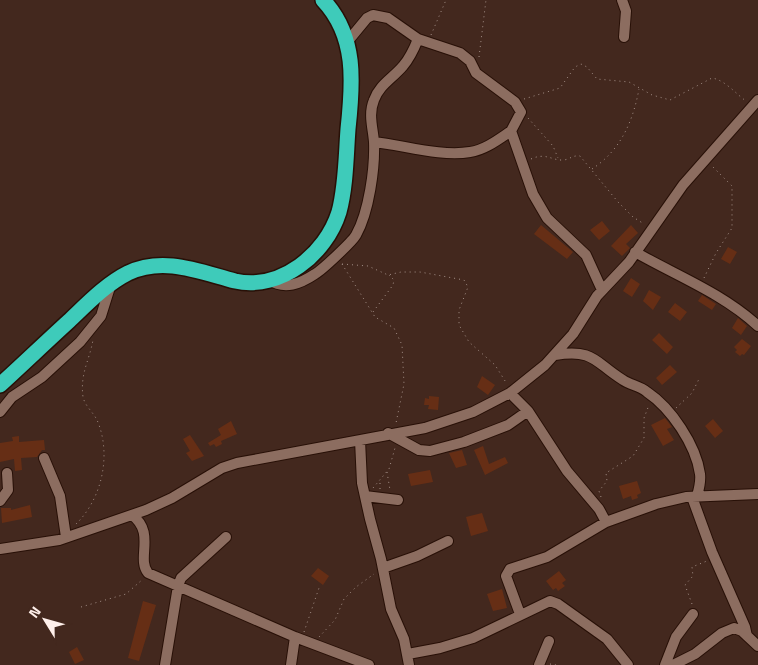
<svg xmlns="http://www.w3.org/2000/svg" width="758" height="665" font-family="'Titillium Web',sans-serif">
  <rect width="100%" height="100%" fill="#43281e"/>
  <path fill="#662e15" d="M602,221l8,10 -11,9 -9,-10z
    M541,225l32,27 -6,7 -33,-25z
    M631,225l7,8 -12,11 4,4 -8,8 -11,-10z
    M728,247l9,5 -7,12 -9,-5z
    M631,278l9,6 -8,13 -9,-6z
    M649,290l12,7 -8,13 -10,-9z
    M702,295l14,9 -4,6 -14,-9z
    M675,303l12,9 -7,9 -12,-9z
    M738,318l9,8 -6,9 -9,-7z
    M659,333l14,14 -6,7 -15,-14z
    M742,339l9,7 -7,9 -2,-1 -2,2 -5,-4 2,-2 -3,-3z
    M670,365l7,7 -15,13 -6,-7z
    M482,376l13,9 -7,10 -11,-8z
    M429,396l10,1 -1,13 -10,-1 1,-4h-5l1,-7 4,1z
    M665,418l7,9 -5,2 7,11 -11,6 -12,-21z
    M713,419l10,12 -8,7 -10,-12z
    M231,421l6,13 -16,7 1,3 -6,3 -2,-3 -4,2 -2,-3 13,-8 -3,-6z
    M190,435l14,21 -12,5 -6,-8 4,-2 -7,-12z
    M19,436v6l25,-2 1,10h-3l-5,7 -16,1 1,12 -7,1 -1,-12 -14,3v-19l13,-2 -1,-4z
    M483,446l6,18 16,-7 3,6 -23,12 -11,-25z
    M462,450l5,15 -11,3 -7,-15z
    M430,470l3,12 -22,4 -3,-12z
    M637,481l4,12 -4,2 1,3 -6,2 -1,-4 -8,3 -4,-13z
    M30,505l2,12 -30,6 -1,-15h10v2z
    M482,513l6,18 -17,5 -5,-19z
    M318,568l11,8 -6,9 -12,-9z
    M559,571l7,9 -4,3 3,3 -7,5 -2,-3 -3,2 -7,-9z
    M502,589l5,19 -14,3 -6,-17z
    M143,601l13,4 -17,56 -11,-3z
    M77,647l7,13 -9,4 -6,-12z"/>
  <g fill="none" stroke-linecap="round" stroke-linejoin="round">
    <g stroke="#281007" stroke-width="12">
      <path id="minor" d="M622,0l4,11 -2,26
        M348,41l19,-23 6,-3 15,3 30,21 42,14 10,8 6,12 39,29 6,10 -10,19 22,63 14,24 39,37 16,35
        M374,142c29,3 67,15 96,10 15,-2 29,-13 41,-21
        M635,252c42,24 87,41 123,74
        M269,280c16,10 31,4 46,-6 7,-4 37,-32 41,-39 13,-23 19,-67 18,-93 -1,-14 -6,-28 0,-42 5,-15 19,-22 29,-34 7,-8 11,-17 15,-27
        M555,355c40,-6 39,7 68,25 7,5 17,6 24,12 24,16 49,53 53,82 1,7 -1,15 -3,22
        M510,393l18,18 39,60 32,38 7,13
        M0,412l12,-15 30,-20 38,-35 21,-26 10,-32
        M388,433l31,17 11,1 34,-9 44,-17 20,-14
        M360,440l2,43 8,36 11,40 10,50 13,30 5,26
        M44,458l16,38 6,41
        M365,496l33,4
        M692,497l20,55 33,75 2,9
        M0,501l8,-11 -1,-17
        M132,515c24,18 4,43 16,58l147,64 74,28
        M0,549l59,-9 87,-30 26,-12 50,-30 15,-5 188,-35 48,-16 37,-19 35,-28 28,-31 24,-38 32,-34 54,-77 75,-85
        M383,568l34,-12 31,-15
        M520,614l-14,-38 4,-7 37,-12 59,-35 50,-18 30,-7 72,-3
        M408,654l32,-6 33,-10 77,-37 8,3 49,35 21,26
        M165,665l13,-79 3,-8 45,-41
        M291,665l4,-28
        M539,665l10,-24
        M665,665l11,-28 17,-23
        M673,665l22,-11 27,-21 12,-5 8,3 16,15"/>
    </g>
    <g stroke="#281007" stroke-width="18">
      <path id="highway" d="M0,385c23,-21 46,-43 69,-64 18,-17 37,-37 59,-48 36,-17 72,-1 107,8 46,10 91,-27 104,-69 7,-26 7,-56 9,-83 5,-46 9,-93 -25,-129"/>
    </g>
    <path stroke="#a59189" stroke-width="1" stroke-dasharray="1 4" stroke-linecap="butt" d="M431,35l15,-35
      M479,57l7,-57
      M524,99l36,-11 15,-21 6,-3 6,3 10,12 32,3 23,13 18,5 42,-22c13,2 24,16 34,23
      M528,118l25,28 5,12
      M531,159c15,-7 21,2 33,1 6,-1 9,-5 16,-4l38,46 15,15 11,7
      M592,169c29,-19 41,-48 47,-80
      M342,264l26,2 20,9 13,-3h19l44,8 4,7 -9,23v15l10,17 26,23 12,19
      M342,264l33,53 19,11 8,17 2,39 -8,39
      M704,278l12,-25 16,-25v-42l-20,-20
      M373,312l20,-27 1,-5 -5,-5
      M676,408l16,-15 8,-16
      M387,472l3,18
      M373,488l16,-19 6,-21
      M380,489v-8
      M601,497l-2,-6 8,-10 -1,-8 27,-17 11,-18v-20l5,-13
      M76,524c26,-25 36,-70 21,-104 -4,-8 -12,-14 -14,-23 -3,-24 6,-35 10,-57
      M692,604l-7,-19 8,-9 -1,-9 15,-6
      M81,607l45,-13 17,-15
      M304,632l16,-47
      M319,637l16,-17 9,-21 12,-12 18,-13
      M550,664l6,1"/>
    <use href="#minor" stroke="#8c6d60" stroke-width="10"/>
    <use href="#highway" stroke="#3ecbba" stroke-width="15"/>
  </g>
  <g transform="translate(45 620) rotate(307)" stroke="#43281e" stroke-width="4" paint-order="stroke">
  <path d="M0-4L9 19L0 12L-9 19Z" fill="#fff0eb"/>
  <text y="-8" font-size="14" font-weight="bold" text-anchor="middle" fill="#fff0eb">N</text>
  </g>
</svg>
